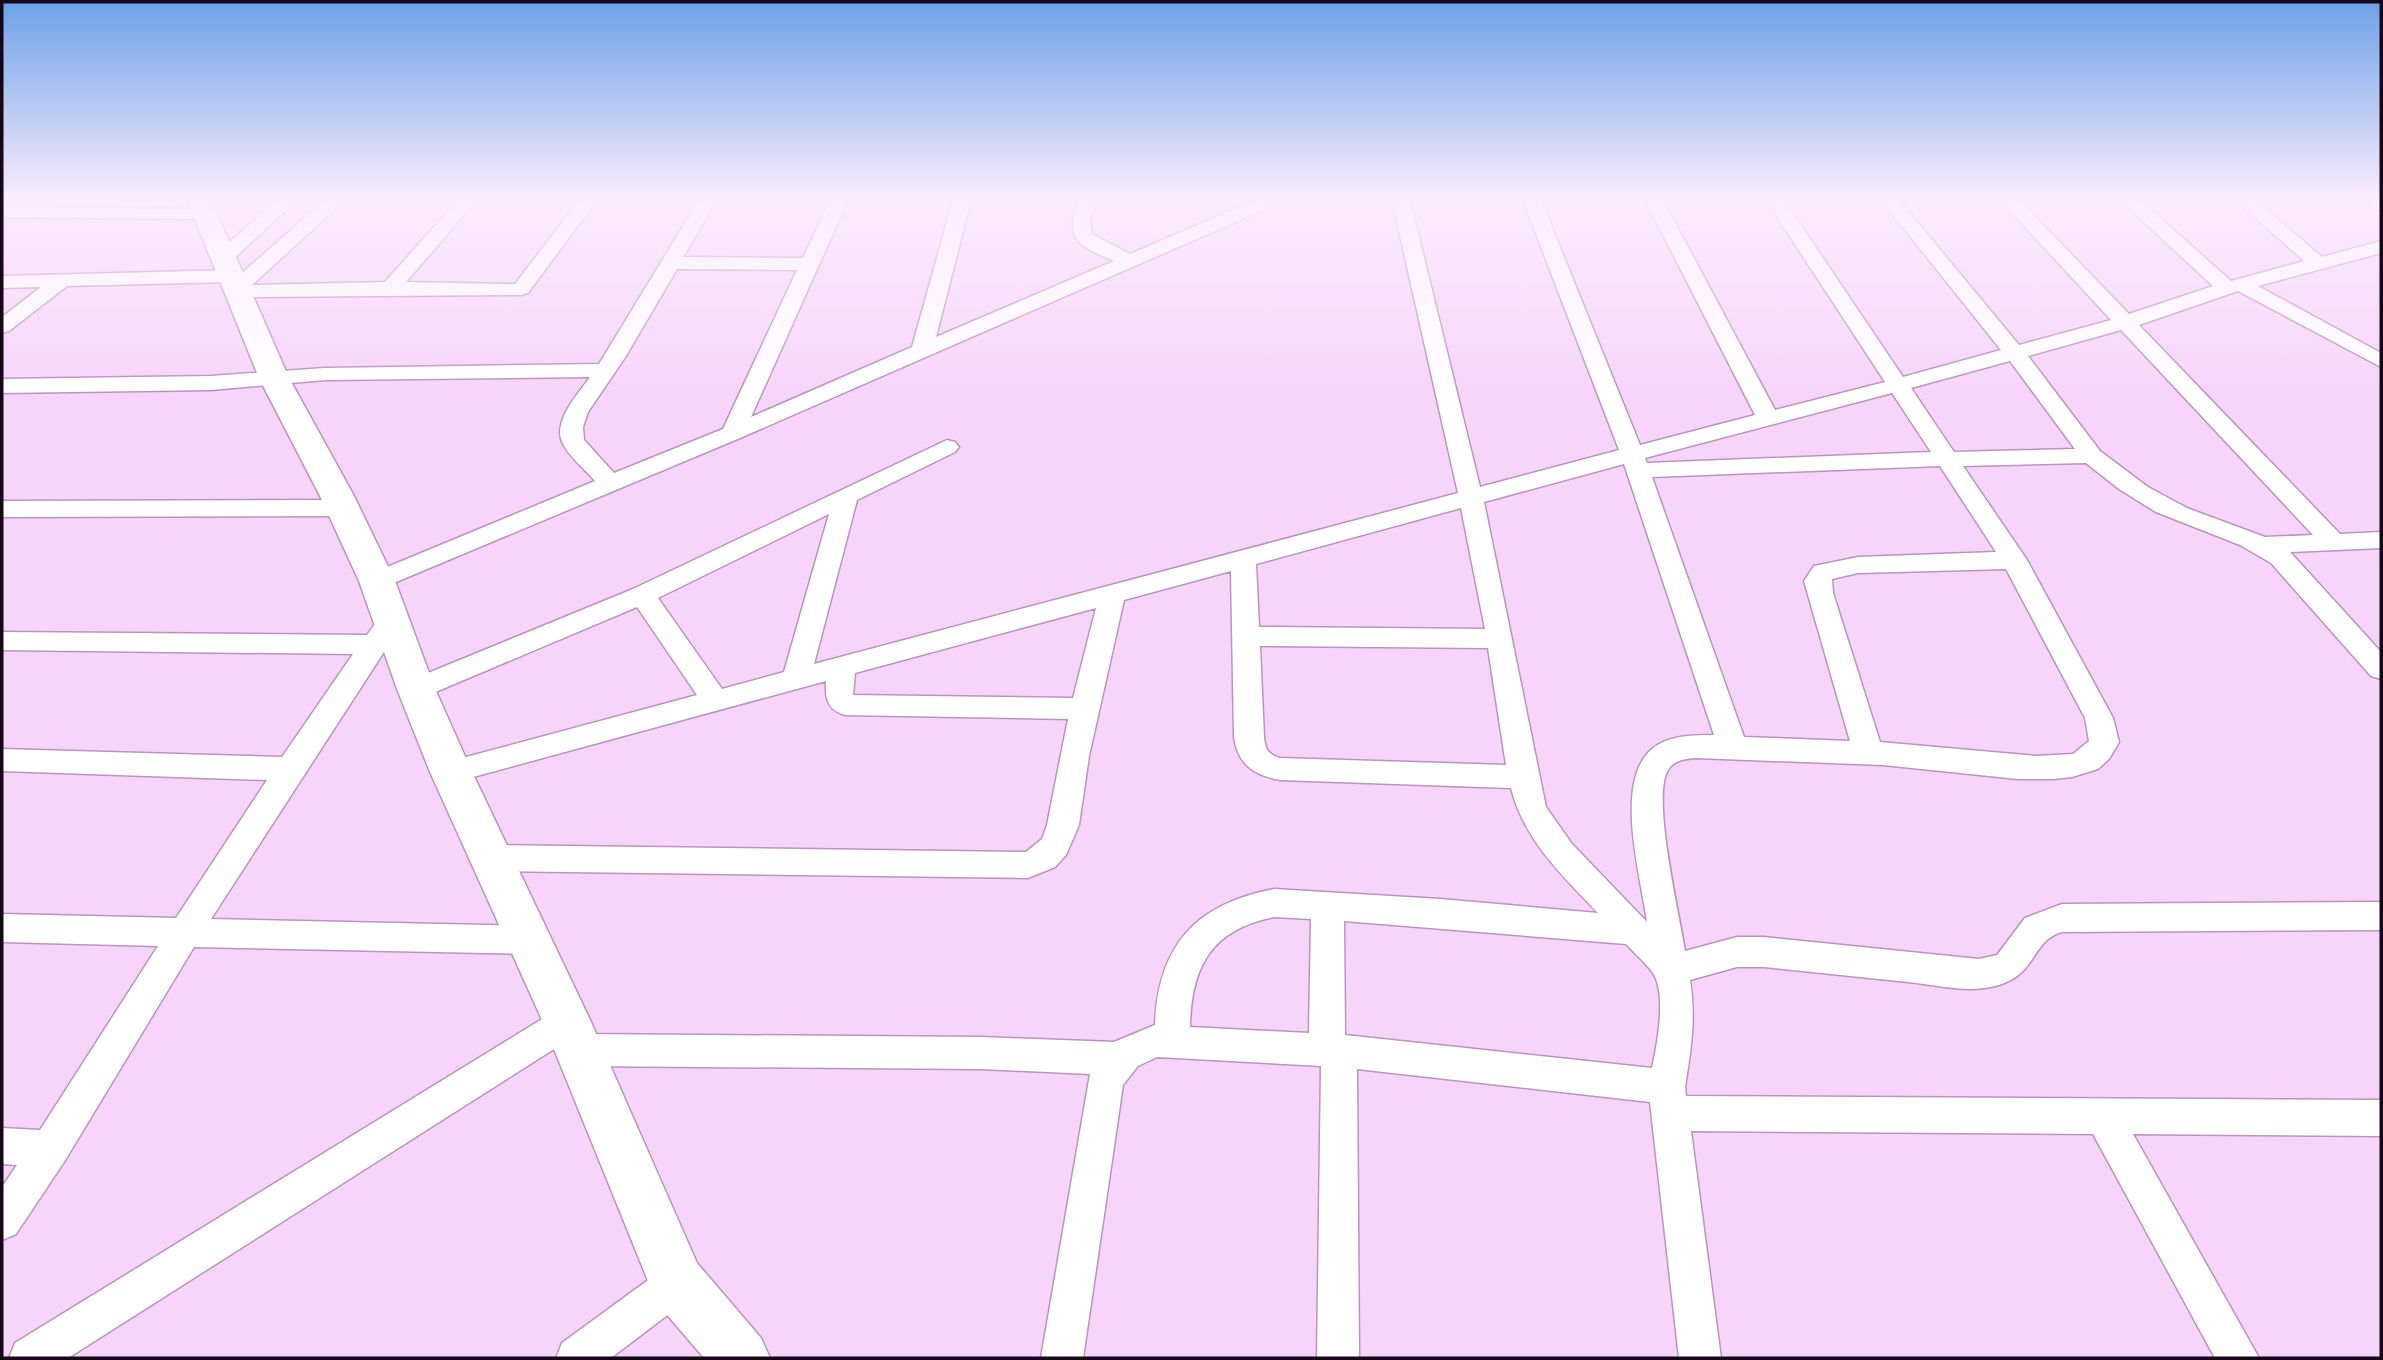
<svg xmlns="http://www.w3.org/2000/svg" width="2383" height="1360" font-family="Karla,sans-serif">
  <rect width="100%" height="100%" fill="#f7d5fb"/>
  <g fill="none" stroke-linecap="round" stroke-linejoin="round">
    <g stroke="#bb93bf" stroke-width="3">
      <path id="street" d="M277,200h20l-67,62h-14l-3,-4 3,-4z
        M325,200h20l-93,85 133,-3 73,-82h19l-71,82 109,2 64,-84h18l-69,93 -7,2 -282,2 -7,-2 -5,-7 5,-6 -165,4 -58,45 -7,2v-16l39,-30 -39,1v-12l230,-6 9,4z
        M699,200h18l-34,57 120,1 27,-58h18l-97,217 161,-70 41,-147h18l-35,137 178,-76c-37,-16 -49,-20 -36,-61h18l-6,21 2,13 38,20 126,-54h24l-3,4 -537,234 -363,152 -9,-3 -4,-6 4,-6 227,-94c-9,-11 -27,-25 -33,-39 -9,-22 17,-49 28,-65l-265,3 -114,10 -209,3v-14l209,-3 114,-8 274,-4zM677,269l120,1 -74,159 -109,44 -30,-33 -1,-13 5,-15 38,-56z
        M1392,200h18l70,287 139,-37 -96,-250h18l99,245 115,-30 -110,-215h18l112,210 110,-28 -119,-182h18l119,177 98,-27 -120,-150h18l120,145 92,-25 -111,-120h19l110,114 84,-28 -93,-86h20l91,81 73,-20 -69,-61h20l67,57 59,-16v12l-123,33 123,67v14l-143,-76 -99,34 201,209 41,-2v16l-91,4 91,100v27l-10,-3 -100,-113 -31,-18 -84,-33 -37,-23 -33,-26 -123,3 64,94 86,158 6,24 -10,17 -11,10 -26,8 -18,2h-36l-135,-14 -187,-7c-11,1 -22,2 -28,12 -17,27 12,146 17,181l52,-14h27l215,22 18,-4 28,-37 37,-14 319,-2v28l-319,2c-31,9 -24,41 -63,53 -30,9 -61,0 -91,-3 -48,-5 -96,-10 -144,-15h-27l-47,13c6,37 1,70 -5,107l1,9 695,4v36l-248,-2 126,224h-44l-122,-224 -402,-3 30,227h-42l-29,-256 -293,-33 2,289h-42l4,-292 -164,-9 -19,9 -15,19 -40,273h-42l49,-284 -109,-5 -404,-3 -13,-4 -5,-12 3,-6 -494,314h-59l6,-15 540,-332 12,-5 12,5 6,11 -6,12 402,3 133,5 41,-17c3,-80 41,-121 119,-136l166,10 158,14c-36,-38 -74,-73 -87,-125l-231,-8c-26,-5 -42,-15 -46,-43l-3,-166 -107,29 -35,156 -10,69 -13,30 -11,12 -27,11 -538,-7 -11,-4 -5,-9 5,-9 11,-4 536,7 16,-13 5,-14 21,-106 -223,-4c-18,-5 -20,-17 -19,-34l-375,102 -11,-3 -4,-8 4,-8 257,-69 -60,-88 -211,89 -10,3 -10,-3 -4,-7 4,-7 227,-93 314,-149 8,2 4,5 -4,5 -98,48 -43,164 644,-171zM2121,330l192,205 -48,2 -78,-29 -39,-21 -48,-36 -72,-95zM2010,361l65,88 -121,3 -43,-64zM1892,393l39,59 -284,11 -2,-5zM1624,464l90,271c-20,0 -46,0 -62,14 -39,33 -11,128 -5,173l-75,-78 -26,-37 -62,-305zM1940,466l56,86 -138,5 -44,9 -10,15 46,160 -106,-4 -92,-260zM1461,508l24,121 -226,-2 -3,-63zM829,514l-45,158 -62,17 -64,-91zM2006,569l79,149 4,23 -16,13 -37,2 -156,-14 -47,-149 -1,-14 26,-6zM1096,608l-23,90 -220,-3 2,-22zM1260,646l228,2 18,117 -226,-7c-12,-3 -15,-10 -16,-21zM1274,917l37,2 -2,114 -119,-6c1,-61 22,-98 84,-110zM1344,921l282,23c9,10 20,19 27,29 14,21 4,72 -1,95l-307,-33z
        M2366,200h15v10l-6,-1z
        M2,207l202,2 9,5 -9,5 -202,-2z
        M343,500l9,3 3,5 -3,5 -9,3 -341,1v-16z
        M391,612l9,2 4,7 -193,298 318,7 12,4 5,10 -5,10 -12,4 -335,-7 -130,215 -48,72 -14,6v-53l15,-22 -15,-1v-36l38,2 118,-184 -156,-4v-28l174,4 91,-138 -265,-9v-22l280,8 71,-103 -351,-4v-18l365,3 15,-21z
        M677,1263l14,6 6,14 -6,14 -80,61h-55l6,-15 101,-74z"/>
    </g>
    <g stroke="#bb93bf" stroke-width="3">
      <path id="secondary" d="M187,200h24l78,178 65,118 41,85 40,108 37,83 119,250 106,241 64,75 9,20h-66l-47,-55 -114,-281 -113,-250 -33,-83 -38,-108 -39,-85 -61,-118z"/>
    </g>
    <use href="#street" fill="#fff" fill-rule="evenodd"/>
    <use href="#secondary" fill="#fff" fill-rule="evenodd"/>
  </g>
  <linearGradient id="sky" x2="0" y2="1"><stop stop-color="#6ca1e8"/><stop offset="0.51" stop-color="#fbecfd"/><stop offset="1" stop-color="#fbecfd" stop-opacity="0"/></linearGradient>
  <rect width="2383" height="390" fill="url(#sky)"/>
  <rect width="2383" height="1360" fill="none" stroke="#150717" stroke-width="7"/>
</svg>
